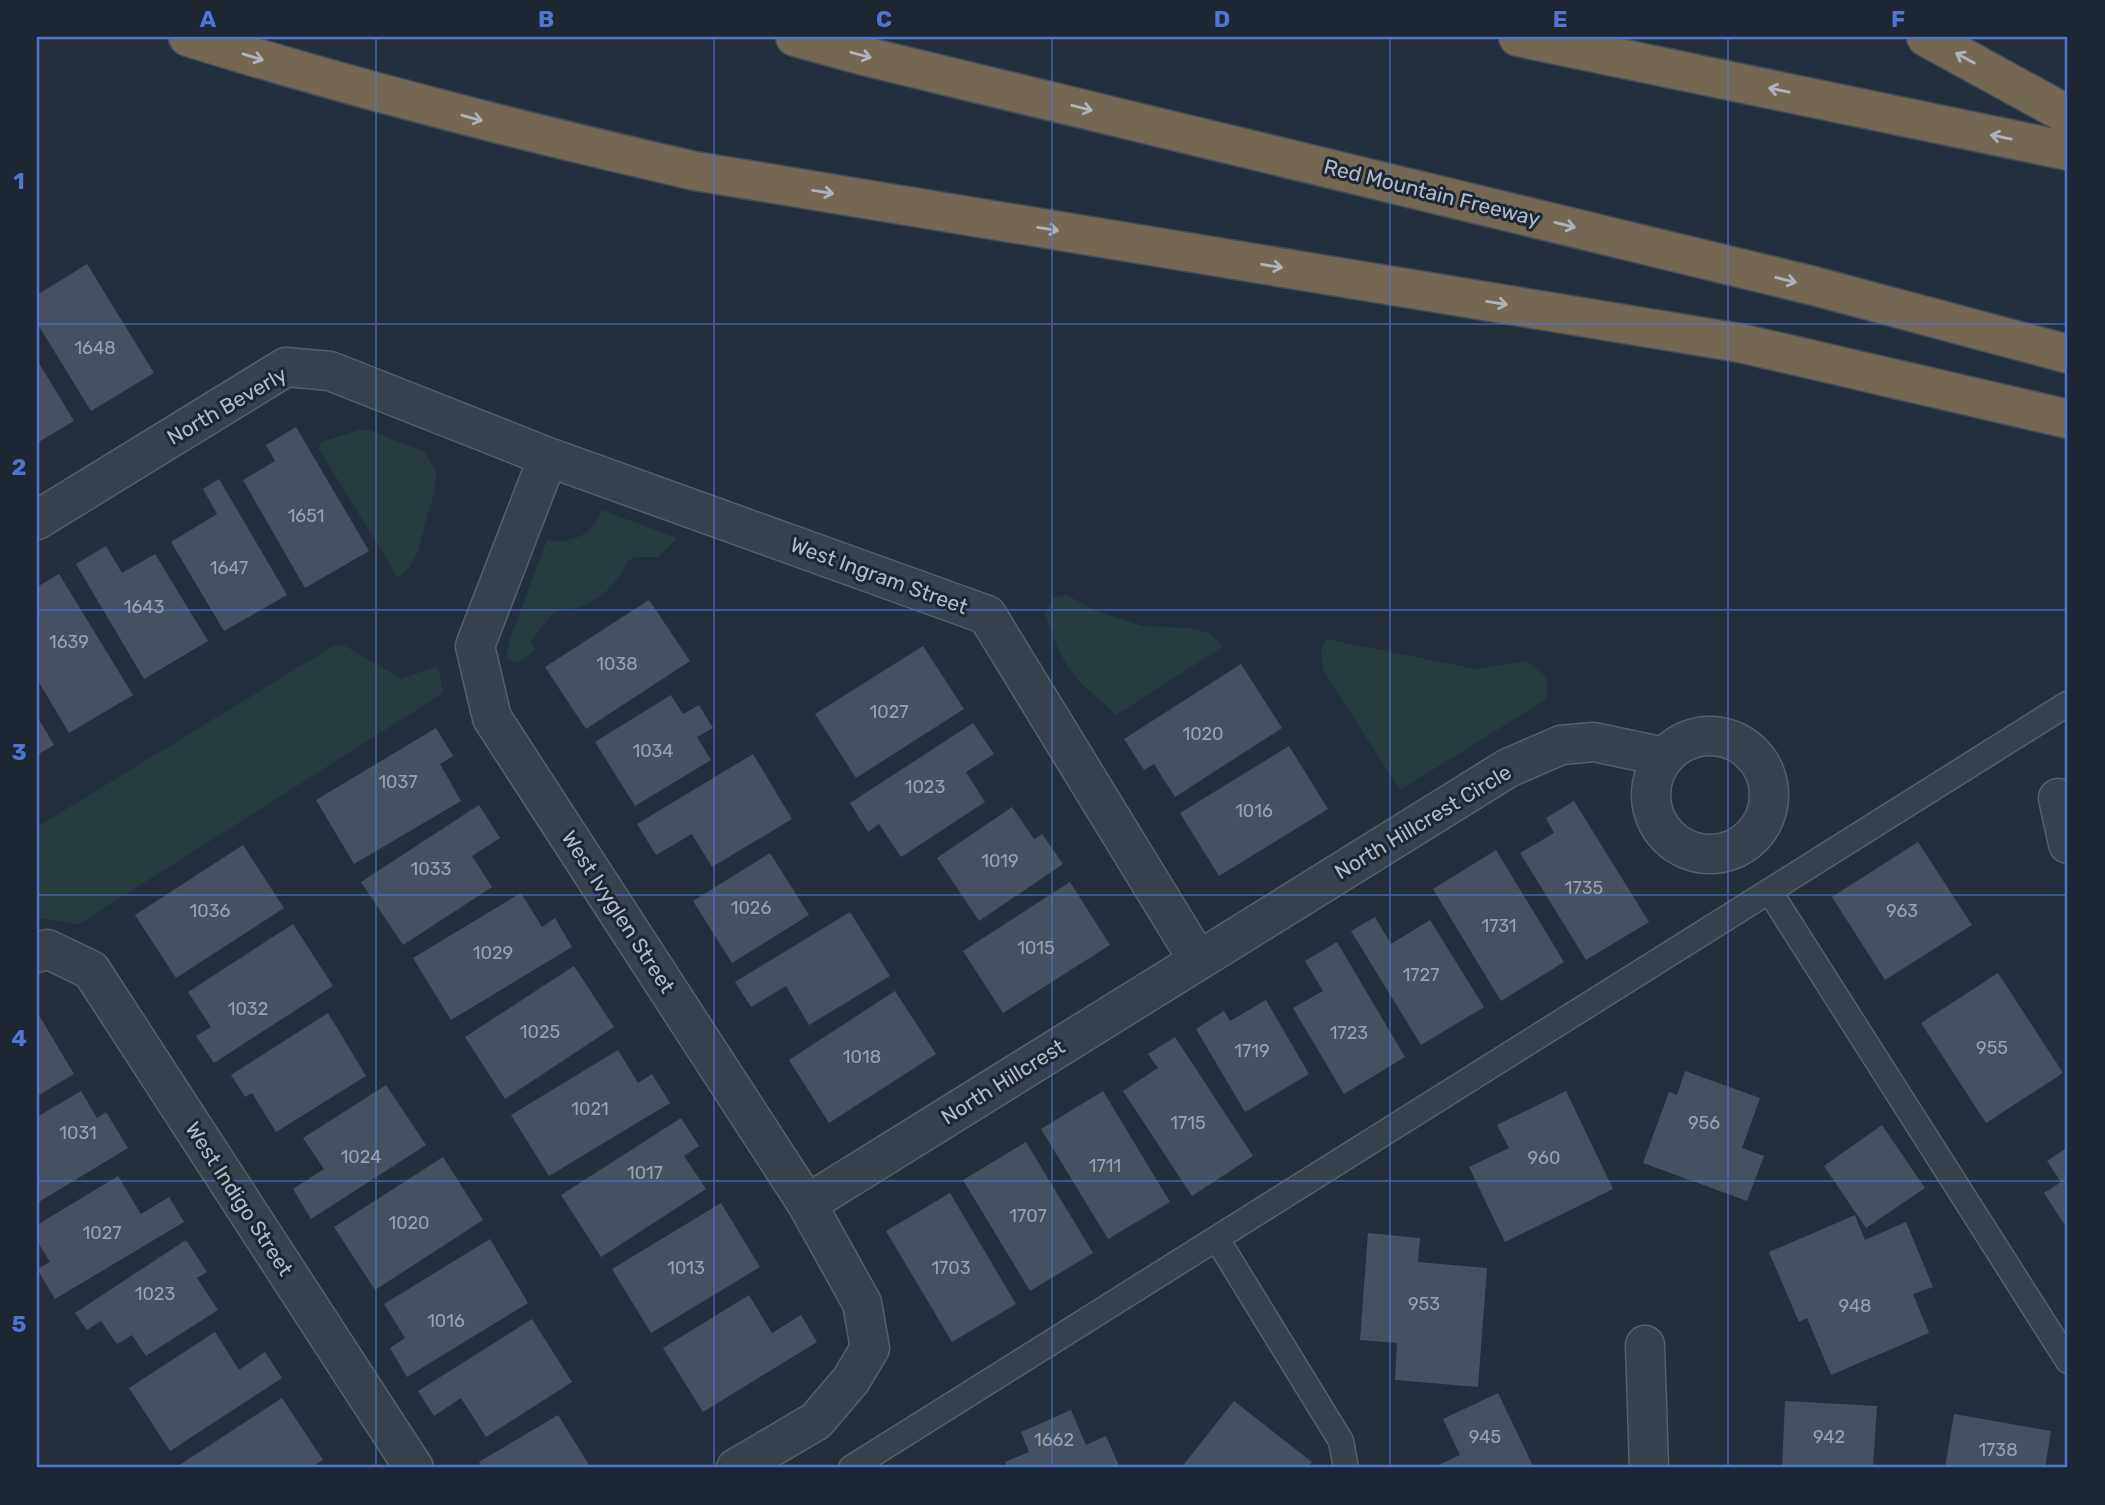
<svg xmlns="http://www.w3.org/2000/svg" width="2105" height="1505" font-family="Rubik,sans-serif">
  <rect width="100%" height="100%" fill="#242f3e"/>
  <path fill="#263c3f" d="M360,430h9l55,22 12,18 -1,18 -17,64 -9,16 -11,10 -79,-129 1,-7z
    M602,510l75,28 -19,19h-24l-5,3c-20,35 -35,47 -75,52l-23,29 4,9 -18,13 -11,-4 3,-17 38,-102c26,4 45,-5 55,-30z
    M1067,595l28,16 48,15 45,2 21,5 15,13 -108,69c-10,-11 -22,-19 -33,-30 -20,-19 -30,-47 -38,-73l8,-14z
    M1326,639l150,30 50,-8 21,16v22l-147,91 -77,-120 -2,-18z
    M342,644l59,35 37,-13 5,27 -364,231 -42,-6v-91l293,-179z"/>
  <path fill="#455162" d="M87,264l67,109 -63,38 -54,-88v-28z
    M37,360l37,61 -37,22z
    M296,427l73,124 -64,37 -62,-108 32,-19 -9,-16z
    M219,479l68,116 -63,36 -53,-89 46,-28 -14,-25z
    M106,546l16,27 33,-19 53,87 -64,38 -68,-115z
    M59,574l74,121 -64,38 -32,-54v-92z
    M649,600l41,61 -104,68 -41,-62z
    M923,646l41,63 -108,69 -41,-64z
    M1241,664l41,64 -107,69 -21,-33 -10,6 -20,-31z
    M671,695l12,19 16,-9 14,23 -16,9 14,23 -76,46 -40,-64z
    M37,716l17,29 -17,10z
    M973,723l21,31 -28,18 19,30 -84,55 -22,-33 -11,8 -18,-29z
    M436,728l17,28 -13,8 21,37 -107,63 -38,-64z
    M1289,746l39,63 -109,67 -39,-63z
    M753,754l39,65 -80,48 -20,-33 -36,21 -19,-31z
    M1574,801l75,121 -63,38 -66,-107 34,-20 -8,-15z
    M479,805l21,33 -28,18 20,31 -89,58 -42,-63z
    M1012,807l22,32 8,-5 21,30 -84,57 -42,-63z
    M1918,842l54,83 -87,55 -53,-83z
    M243,845l41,63 -108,70 -41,-63z
    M1496,850l68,112 -63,39 -68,-112z
    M770,853l39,62 -77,48 -39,-62z
    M1070,882l40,63 -107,68 -40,-62z
    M521,893l21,34 13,-9 17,29 -121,73 -38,-62z
    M850,912l40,64 -81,49 -23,-39 -35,21 -16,-25z
    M1375,917l16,27 39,-24 54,87 -63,38 -70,-114z
    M293,924l40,62 -119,77 -18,-27 15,-9 -23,-35z
    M1337,942l68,115 -61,37 -51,-86 30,-17 -18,-30z
    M574,966l40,61 -109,72 -40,-62z
    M1998,973l65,100 -77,50 -65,-100z
    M895,991l41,63 -107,69 -40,-63z
    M1266,1000l43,74 -64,38 -49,-83 28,-18 6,10z
    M37,1012l37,62 -37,22z
    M328,1013l38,63 -90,56 -24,-39 -7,4 -14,-22z
    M1175,1037l78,119 -61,40 -69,-105 35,-23 -10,-14z
    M618,1050l20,33 14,-9 18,29 -121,73 -38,-61z
    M1685,1071l75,27 -18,50 22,8 -17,45 -104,-38 26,-71 8,3z
    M386,1085l40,60 -115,74 -18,-30 31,-20 -21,-31z
    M81,1091l16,27 9,-6 22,36 -91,55v-86z
    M1103,1091l67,111 -62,37 -67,-110z
    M1566,1091l47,98 -108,53 -36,-75 40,-19 -12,-23z
    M681,1118l18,28 -15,10 22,33 -105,68 -40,-62z
    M1882,1125l43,63 -59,40 -42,-62z
    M1026,1142l67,111 -63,38 -67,-111z
    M2068,1147v83l-24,-37 17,-11 -14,-21z
    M443,1157l40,63 -108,70 -41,-63z
    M118,1176l23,38 28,-17 15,25 -129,77 -18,-30 13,-7 -13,-21v-16z
    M950,1193l66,111 -64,38 -66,-111z
    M721,1203l39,64 -109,66 -39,-64z
    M1855,1215l10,25 41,-18 27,65 -20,7 16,39 -98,42 -24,-57 -8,4 -30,-70z
    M1368,1233l52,5 -2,24 69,6 -9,119 -83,-7 2,-37 -37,-3z
    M490,1239l38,64 -121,74 -17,-29 15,-10 -21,-34z
    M186,1240l21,32 -10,6 21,32 -72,46 -14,-21 -15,9 -16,-23 -14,9 -12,-17z
    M749,1295l23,38 29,-18 16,27 -114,70 -40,-64z
    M532,1319l40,63 -86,55 -25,-39 -27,18 -16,-25z
    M215,1332l24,38 26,-18 17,26 -112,73 -41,-63z
    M1498,1393l36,75h-102l28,-13 -17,-36z
    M282,1398l41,62 -13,8h-131l-1,-2z
    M1234,1401l78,61 -5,6h-126z
    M1785,1401l92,5 -4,62h-91z
    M1071,1410l15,35 20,-9 14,32h-112l-3,-6 24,-10 -8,-20z
    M1954,1414l97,17 -6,37h-100z
    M558,1415l33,53h-108l-4,-6z"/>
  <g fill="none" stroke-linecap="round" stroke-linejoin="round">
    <g stroke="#565f6c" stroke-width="27">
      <path id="lane" d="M1770,892l298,469
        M1217,1239l124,202 5,27
        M851,1468l1216,-764"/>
    </g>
    <g stroke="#565f6c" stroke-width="41">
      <path id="street" d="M548,457l-73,189 17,72 315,486 55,99 8,45 -19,32 -35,41 -80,47
        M37,520l249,-153 44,4 218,86 439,158 211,345
        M1651 795a59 59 0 1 1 118 0a59 59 0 1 1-118 0Z
        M2058,798l10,46
        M37,953l10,-4 44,21 323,498
        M807,1204l701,-436 53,-23 33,-3 71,15
        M1645,1345l4,123"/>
    </g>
    <g stroke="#434c59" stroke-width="41">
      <path id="highway" d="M188,37c167,52 336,95 507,134l1045,172 328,76
        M795,37l69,19 950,230 254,68
        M1518,37l550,114
        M1926,37l142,78"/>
    </g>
    <use href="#lane" stroke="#38414e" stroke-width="24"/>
    <use href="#street" stroke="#38414e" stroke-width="38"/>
    <use href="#highway" stroke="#746855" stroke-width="38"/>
  </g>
  <defs><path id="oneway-shaft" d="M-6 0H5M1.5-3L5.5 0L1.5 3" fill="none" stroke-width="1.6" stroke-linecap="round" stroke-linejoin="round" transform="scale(1.75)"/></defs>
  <g stroke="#aeb4bd">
    <use href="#oneway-shaft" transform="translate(861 55) rotate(15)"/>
    <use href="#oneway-shaft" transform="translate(253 57) rotate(17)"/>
    <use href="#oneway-shaft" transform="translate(1965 58) rotate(-151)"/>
    <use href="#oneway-shaft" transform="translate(1779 90) rotate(-168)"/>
    <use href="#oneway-shaft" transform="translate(1082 108) rotate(14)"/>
    <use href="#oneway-shaft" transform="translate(472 118) rotate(15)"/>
    <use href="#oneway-shaft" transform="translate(2001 137) rotate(-168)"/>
    <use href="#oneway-shaft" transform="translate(823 192) rotate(9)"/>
    <use href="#oneway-shaft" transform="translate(1565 225) rotate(14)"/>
    <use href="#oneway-shaft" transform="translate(1048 229) rotate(9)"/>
    <use href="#oneway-shaft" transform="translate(1272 266) rotate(9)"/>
    <use href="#oneway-shaft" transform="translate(1786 280) rotate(14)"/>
    <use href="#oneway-shaft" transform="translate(1497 303) rotate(9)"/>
  </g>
  <path fill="none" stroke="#5274d3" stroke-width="2" stroke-opacity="0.55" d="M376,37v1431M714,37v1431M1052,37v1431M1390,37v1431M1728,37v1431M37,324h2031M37,610h2031M37,895h2031M37,1181h2031"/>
  <g text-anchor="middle" stroke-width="6" stroke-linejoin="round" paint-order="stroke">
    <g font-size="18" fill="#98a1af">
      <text x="95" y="354">1648</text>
      <text x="306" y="522">1651</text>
      <text x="229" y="574">1647</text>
      <text x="144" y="613">1643</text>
      <text x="69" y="648">1639</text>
      <text x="617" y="670">1038</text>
      <text x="889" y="718">1027</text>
      <text x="1203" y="740">1020</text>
      <text x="653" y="757">1034</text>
      <text x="398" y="788">1037</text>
      <text x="925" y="793">1023</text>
      <text x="1254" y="817">1016</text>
      <text x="1000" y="867">1019</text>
      <text x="431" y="875">1033</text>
      <text x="1584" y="894">1735</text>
      <text x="751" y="914">1026</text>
      <text x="210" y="917">1036</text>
      <text x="1902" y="917">963</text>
      <text x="1499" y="932">1731</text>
      <text x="1036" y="954">1015</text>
      <text x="493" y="959">1029</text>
      <text x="1421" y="981">1727</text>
      <text x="248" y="1015">1032</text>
      <text x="540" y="1038">1025</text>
      <text x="1349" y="1039">1723</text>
      <text x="1992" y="1054">955</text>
      <text x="1252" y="1057">1719</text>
      <text x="862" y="1063">1018</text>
      <text x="590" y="1115">1021</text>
      <text x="1188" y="1129">1715</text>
      <text x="1704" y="1129">956</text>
      <text x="78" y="1139">1031</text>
      <text x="361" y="1163">1024</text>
      <text x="1544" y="1164">960</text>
      <text x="1105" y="1172">1711</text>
      <text x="645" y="1179">1017</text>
      <text x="1028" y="1222">1707</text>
      <text x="409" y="1229">1020</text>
      <text x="102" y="1239">1027</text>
      <text x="686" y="1274">1013</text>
      <text x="951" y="1274">1703</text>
      <text x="155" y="1300">1023</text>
      <text x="1424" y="1310">953</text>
      <text x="1855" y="1312">948</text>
      <text x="446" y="1327">1016</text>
      <text x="1485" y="1443">945</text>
      <text x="1829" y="1443">942</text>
      <text x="1054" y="1446">1662</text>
      <text x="1998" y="1456">1738</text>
    </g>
    <g font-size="21" fill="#b4bcc9" stroke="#1d2633">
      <text transform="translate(1432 193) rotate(14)" y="7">Red Mountain Freeway</text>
      <text transform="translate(227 406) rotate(-30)" y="7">North Beverly</text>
      <text transform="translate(879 576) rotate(20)" y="7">West Ingram Street</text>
      <text transform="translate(1423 822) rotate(-31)" y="7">North Hillcrest Circle</text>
      <text transform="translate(618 912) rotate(57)" y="7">West Ivyglen Street</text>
      <text transform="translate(1003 1082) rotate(-32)" y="7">North Hillcrest</text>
      <text transform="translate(239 1199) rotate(57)" y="7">West Indigo Street</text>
    </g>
  </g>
  <rect width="2105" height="1505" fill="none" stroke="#1d2633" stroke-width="77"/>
  <rect x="38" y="38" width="2028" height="1428" fill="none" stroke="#5274d3" stroke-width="2.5"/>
  <g font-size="23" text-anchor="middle" font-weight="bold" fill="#5274d3">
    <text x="208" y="27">A</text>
    <text x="546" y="27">B</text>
    <text x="884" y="27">C</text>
    <text x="1222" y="27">D</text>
    <text x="1560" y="27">E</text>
    <text x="1898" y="27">F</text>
    <text x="19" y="189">1</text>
    <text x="19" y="475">2</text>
    <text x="19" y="760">3</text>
    <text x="19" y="1046">4</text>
    <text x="19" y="1332">5</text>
  </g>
</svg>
